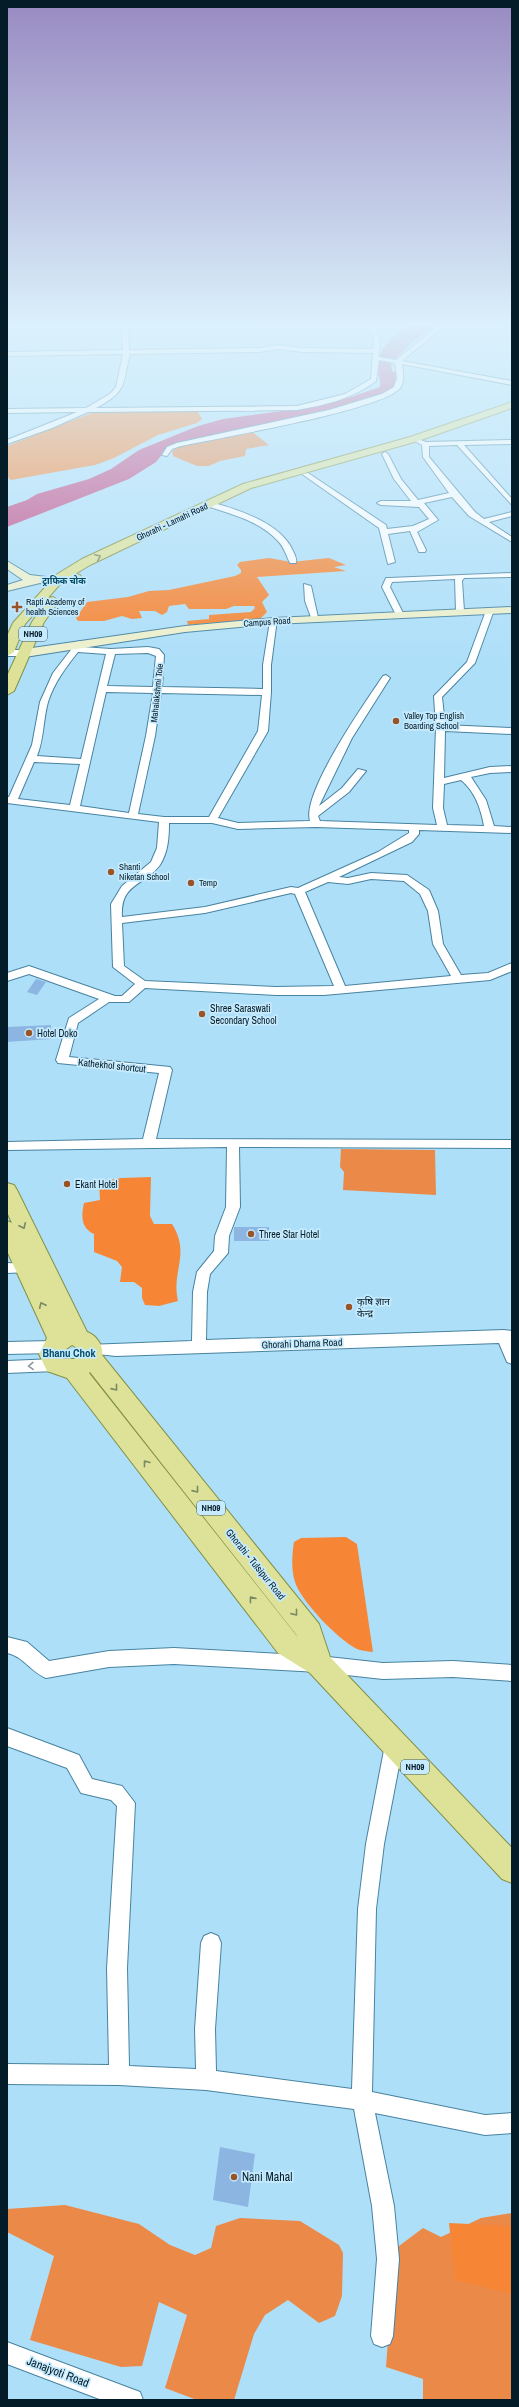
<svg xmlns="http://www.w3.org/2000/svg" width="519" height="2407" font-family="'Archivo Narrow','Noto Sans Devanagari',sans-serif">
  <rect width="100%" height="100%" fill="#aedff9"/>
  <path fill="#eb8949" d="M250,430l19,15 -23,4 -1,7 -25,5 -11,5h-12l-24,-10 -1,-5 11,-7z
    M341,1149l94,1 1,45 -93,-5 1,-18 -4,-5z
    M65,2205l74,19 31,21 25,10 16,-7 5,-22 24,-8 60,3 39,24 4,8 -1,43 -7,20 -16,7 -31,-23 -23,15 -11,19 -20,66h-37l-32,-12 22,-73 -28,-13 -17,64 -21,1 -91,-27 24,-84 -47,-24v-23z
    M512,2213v187h-89v-21l-37,-12 9,-118 28,-21 18,9 40,-19z"/>
  <path fill="#f68636" d="M99,410l92,1 7,1 4,7 -5,4 -39,12 -44,23 -19,7 -84,15 -4,-4v-30z
    M269,558l22,4 38,-4 17,7 -12,2 12,4 -89,6 12,18 -7,7 5,10 -7,7 -72,6 -1,-4 22,-2v-4l42,-3 4,-4 -1,-2h-20l-8,3h-37l-4,-5 -16,2 -2,6 -5,3 -7,-4h-16l3,7 -10,1 -10,-3 -18,5h-26l-2,-3 11,-16 41,-5 21,-6 20,-1 66,-14 6,-3v-3l-4,-5 3,-3z
    M151,1177l-1,39 4,8h18c19,30 -1,47 6,77l-19,5 -14,-1 -3,-7v-10l-8,-6h-14l2,-15 -5,-6 -23,-9v-18c-13,-6 -13,-18 -10,-31l16,-3 -1,-18 22,-4z
    M346,1537l11,7 16,108c-6,-1 -13,-1 -18,-4 -18,-10 -54,-47 -60,-66 -4,-12 -3,-28 -1,-40l7,-4z
    M449,2223l63,3v68l-57,-14z"/>
  <path fill="#c14b86" d="M412,325h24l-24,17 -21,21 1,8 4,1 -1,14 -6,6 -43,15 -170,36 -7,3 -13,16 -27,17 -122,48v-20l20,-7 10,-6 52,-15 22,-10 28,-19 59,-24 25,-7 75,-10 50,-11 32,-11c1,-8 -2,-11 -2,-18 0,-23 16,-34 34,-44z"/>
  <path fill="#8db5e1" d="M36,979l10,3 -9,13 -10,-3z
    M51,1025v14l-44,3v-15z
    M234,1227h35v14h-35z
    M220,2147l35,7 -7,53 -35,-7z"/>
  <g fill="none" stroke-linecap="round" stroke-linejoin="round">
    <g stroke="#4783a0" stroke-width="2">
      <path id="street" d="M122,325h6l1,25 130,-2 20,-3 23,3 71,1 1,-8 -5,-16h6l5,16 -1,16 17,3 43,-35h7l-44,36 110,20v4l-110,-21c1,8 3,18 -2,24 -16,22 -183,50 -219,58l-9,3 -5,7 -5,-1 5,-8 10,-4 152,-33 53,-16 12,-7 3,-9 -2,-15 -16,-3 -3,21c-24,18 -51,24 -79,29l-209,2 -36,16 -45,16v-4l70,-28 -70,1v-4l79,-1 24,-14 6,-7 7,-33 -116,2v-4l116,-2zM279,349l23,3 71,1 -2,26 -26,15 -48,12 -201,2c32,-17 26,-23 34,-54l129,-2z
        M418,439l8,3 86,-2v4l-48,1 48,54v6l-55,-60 -28,1v11l46,55 9,7 28,-7v4l-23,6 23,15v5l-43,-26 -17,-19 -28,6 14,17 -21,12 9,18 -1,2h-6l-9,-21 -22,3 7,28 -7,2 -9,-36 -77,-54 6,-1 78,52 1,4 26,-3 16,-7 -10,-12 -38,-2 -4,-2 4,-2h30l-17,-22 -12,-25 3,-2 3,2 13,25 17,21 31,-7 -26,-36 -1,-12 -7,-4z
        M210,502c27,7 71,21 83,49 2,4 4,8 3,12h-6c-4,-8 -6,-16 -12,-22 -18,-20 -47,-27 -71,-35l-1,-2z
        M512,573v4l-48,1 -2,3 2,30 -4,2 -4,-2 -1,-32 -63,3 -2,5 14,28 -4,2 -4,-2 -14,-28 4,-9h3z
        M304,584l7,2 8,36 -7,-2 -7,-19z
        M487,608l7,2 -19,53 -33,34 3,28 67,3v6l-67,-3 -1,47 46,-11 22,-1v6l-22,1 -19,4 15,23 8,26 18,1v6l-93,-3v4l-7,8 -73,35 9,1 23,-5 36,2 22,15 9,21 5,33 18,31 27,-2 24,-10v8l-22,9 -166,15h-48l-131,-7 -16,14h-20l-31,21 -9,34 101,10 2,3 -16,69 356,1v8l-273,-1 1,60 -11,29 -1,17 -18,21 -3,18 -1,48 298,-10 8,1v33l-5,-2 -8,-19 -383,13 -29,-3 -2,-4 2,-4 105,-4 1,-49 4,-20 17,-21 1,-15 11,-29 1,-60 -220,3v-8l136,-3 16,-66 -101,-10 -2,-3 13,-42 30,-19 -70,-25 -22,7v-8l22,-7 86,30h7l13,-12 -22,-17 -2,-63 11,-18 29,-24 6,-14 2,-26 -152,-19v-6h2l23,-52 8,-43 13,-29 24,-31 3,-1 4,3 -2,3 29,2 37,-2 11,2 5,6 -2,32 101,2v-24l7,-44 7,-2 -6,46v27l-3,39 -50,87 20,5 72,-2c-9,-27 56,-120 73,-145l3,-1 4,3 -38,60 -33,68 23,-18 16,-19 8,2 -17,21 -31,24 2,5 117,4 -4,-17 3,-80 -2,-32 33,-34zM78,652l28,2 -25,105 -44,-3c7,-17 6,-36 11,-54 6,-19 18,-35 30,-50zM148,653l8,3 -3,31 -46,-1 8,-32zM106,692l47,1 -7,43 -17,77 -49,-7zM161,693l101,2 -4,36 -49,86h-45l-26,-3 17,-78zM34,762l46,2 -10,41 -52,-6zM461,780c14,11 20,29 23,46l-37,-1 -4,-17 1,-24zM169,823h43l26,6 78,-2 93,3v3l-31,19 -80,36 -7,-1 -86,20 -83,10c-2,-34 22,-31 38,-52 8,-13 9,-27 9,-42zM371,879l33,2 16,13 8,17 5,33 18,32 -106,10 -40,-94 23,-10 20,2zM291,893l4,1 39,92 -58,1 -131,-6 -21,-15 -2,-43 83,-10z
        M7,650h18l4,3 -4,3h-18z
        M7,1263l23,1 2,4 -2,4 -23,1z
        M52,1341l5,2 2,4 -2,4 -5,2 -45,1v-12z
        M55,1359l5,2 2,4 -2,4 -5,2 -48,2v-12z
        M7,1637l20,5 22,19 60,-10 65,-3 145,8 64,7 70,-2 59,4v16l-59,-4 -70,2 -64,-7 -145,-8 -65,3 -63,11c-15,-6 -23,-22 -39,-25z
        M7,1728l72,27 13,24 30,7 13,17 -8,165 2,98 67,3 -1,-40 6,-86 3,-7 7,-3 7,3 3,7 -6,86 1,42 136,18 6,-180 8,-65 19,-99 3,-6 6,-3 6,3 3,6 -19,99 -8,65 -4,183 113,23 27,-2v20l-27,2 -110,-22 19,93 5,53 -6,77 -3,8 -8,3 -8,-3 -3,-8 6,-77 -5,-53 -18,-97 -148,-19 -87,-5 -112,-1v-20l102,1 -2,-97 10,-162 -6,-6 -30,-7 -14,-25 -60,-22z
        M7,2342l133,50 3,8h-41l-95,-36z"/>
    </g>
    <g stroke="#4783a0" stroke-width="2">
      <path id="secondary" d="M7,561l23,14 25,3 5,3 -5,3 -15,-1 -33,8v-6l16,-5 -16,-11z
        M512,607v6l-238,11 -89,8 -160,25 -6,-4 6,-4 160,-23 89,-8z"/>
    </g>
    <g stroke="#829044" stroke-width="2">
      <path id="primary" d="M512,402v6l-94,33 -167,47 -161,77 -15,9 5,1 2,3 -2,3 -14,-1 -5,3 -36,41 -11,28 -7,4v-20l6,-13 36,-40 2,-5 31,-19 161,-75 167,-47z
        M53,597l6,4 -15,21 -30,69 -7,4v-19l25,-54 17,-24z
        M7,1183l7,2 3,5 70,142c9,3 17,14 15,23l217,269 11,33 182,191v35l-10,-4 -192,-206 -32,-20 -211,-275 -20,-7 -8,-17 8,-16 -40,-87v-30l5,2 -5,-11zM72,1345l8,5v5l-6,4h-11l-1,-7zM89,1373l1,-1 208,265 -2,-2z"/>
    </g>
    <use href="#street" fill="#fff" fill-rule="evenodd"/>
    <use href="#secondary" fill="#eef0cc" fill-rule="evenodd"/>
    <use href="#primary" fill="#dde298" fill-rule="evenodd"/>
  </g>
  <defs><path id="oneway-chevron" d="M-2-3.5L2.5 0L-2 3.5" fill="none" stroke-width="1.6" stroke-linecap="round" stroke-linejoin="round"/></defs>
  <g stroke="#7b8965">
    <use href="#oneway-chevron" transform="translate(98 557) rotate(-25)"/>
    <use href="#oneway-chevron" transform="translate(23 1226) rotate(65)"/>
    <use href="#oneway-chevron" transform="translate(42 1305) rotate(-115)"/>
    <use href="#oneway-chevron" transform="translate(115 1388) rotate(51)"/>
    <use href="#oneway-chevron" transform="translate(146 1463) rotate(-128)"/>
    <use href="#oneway-chevron" transform="translate(196 1490) rotate(51)"/>
    <use href="#oneway-chevron" transform="translate(252 1599) rotate(-128)"/>
    <use href="#oneway-chevron" transform="translate(295 1613) rotate(51)"/>
  </g>
  <use stroke="#8e999e" href="#oneway-chevron" transform="translate(31 1366) rotate(178)"/>
  <linearGradient id="sky" x2="0" y2="1"><stop stop-color="#988ac1"/><stop offset="0.49" stop-color="#dbf1fc"/><stop offset="1" stop-color="#dbf1fc" stop-opacity="0"/></linearGradient>
  <rect width="519" height="662" fill="url(#sky)"/>
  <g fill="#985426" stroke="#c6eafe" stroke-width="1.5">
    <path d="M15 601h4v4h4v4h-4v4h-4v-4h-4v-4h4z"/>
    <circle cx="396" cy="721" r="4"/>
    <circle cx="111" cy="872" r="4"/>
    <circle cx="191" cy="883" r="4"/>
    <circle cx="202" cy="1014" r="4"/>
    <circle cx="29" cy="1033" r="4"/>
    <circle cx="67" cy="1184" r="4"/>
    <circle cx="251" cy="1234" r="4"/>
    <circle cx="349" cy="1307" r="4"/>
    <circle cx="234" cy="2177" r="4"/>
  </g>
  <g text-anchor="middle" stroke-width="3.5" stroke-linejoin="round" paint-order="stroke">
    <g font-size="9" fill="#031c27" stroke="#c6eafe">
      <text transform="translate(172 522) rotate(-25)" y="3">Ghorahi - Lamahi Road</text>
      <text transform="translate(267 622) rotate(-4)" y="3">Campus Road</text>
      <text transform="translate(157 693) rotate(-84)" y="3">Mahalakshmi Tole</text>
    </g>
    <g font-size="9" font-weight="bold" fill="#064c67" stroke="#c6eafe">
      <text x="64" y="584">ट्राफिक चोक</text>
    </g>
    <g font-size="9" fill="#031c27" stroke="#c6eafe" text-anchor="start">
      <text x="26" y="605">Rapti Academy of<tspan x="26" dy="10">health Sciences</tspan></text>
      <text x="404" y="719">Valley Top English<tspan x="404" dy="10">Boarding School</tspan></text>
      <text x="119" y="870">Shanti<tspan x="119" dy="10">Niketan School</tspan></text>
      <text x="199" y="886">Temp</text>
    </g>
    <g fill="#c6eafe" stroke="#3e5a68" stroke-width="1">
      <rect x="19" y="627" width="28" height="14" rx="3"/>
      <rect x="197" y="1501" width="28" height="14" rx="3"/>
      <rect x="401" y="1760" width="28" height="14" rx="3"/>
    </g>
    <g font-size="9" font-weight="bold" fill="#031c27">
      <text x="33" y="637">NH09</text>
      <text x="211" y="1511">NH09</text>
      <text x="415" y="1770">NH09</text>
    </g>
    <g font-size="10" fill="#031c27" stroke="#c6eafe" text-anchor="start">
      <text x="210" y="1012">Shree Saraswati<tspan x="210" dy="12">Secondary School</tspan></text>
      <text x="37" y="1037">Hotel Doko</text>
      <text x="75" y="1188">Ekant Hotel</text>
      <text x="259" y="1238">Three Star Hotel</text>
      <text x="357" y="1305">कृषि ज्ञान<tspan x="357" dy="12">केन्द्र</tspan></text>
    </g>
    <g font-size="10" fill="#031c27" stroke="#c6eafe">
      <text transform="translate(112 1065) rotate(6)" y="4">Kathekhol shortcut</text>
      <text transform="translate(302 1343) rotate(-2)" y="4">Ghorahi Dharna Road</text>
      <text transform="translate(256 1564) rotate(51)" y="4">Ghorahi - Tulsipur Road</text>
    </g>
    <g font-size="11" font-weight="bold" fill="#064c67" stroke="#c6eafe">
      <text x="69" y="1357">Bhanu Chok</text>
    </g>
    <g font-size="12" fill="#031c27" stroke="#c6eafe" text-anchor="start">
      <text x="242" y="2181">Nani Mahal</text>
    </g>
    <g font-size="12" fill="#031c27" stroke="#c6eafe">
      <text transform="translate(58 2372) rotate(21)" y="4">Janajyoti Road</text>
    </g>
  </g>
  <rect width="519" height="2407" fill="none" stroke="#031c27" stroke-width="16"/>
</svg>
